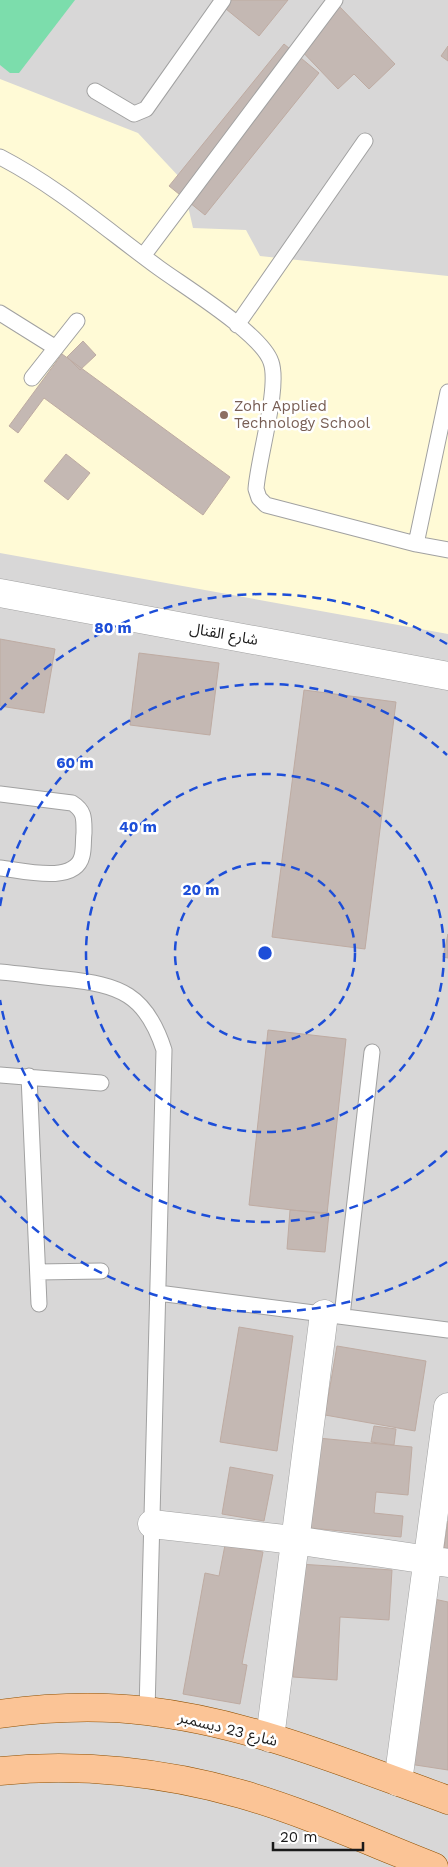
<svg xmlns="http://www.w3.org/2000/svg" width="448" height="1867" font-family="'Work Sans','Noto Sans Arabic',sans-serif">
  <rect width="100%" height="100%" fill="#ece7df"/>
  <path fill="#d8d7d7" d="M 0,0 L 448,0 L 448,1867 L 0,1867 Z"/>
  <path fill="#fffad6" d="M 0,79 L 138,133 L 182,180 L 193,228 L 246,230 L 260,256 L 448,276 L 448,634 L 0,553 Z"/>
  <path fill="#7cddac" d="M 0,0 L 75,0 L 19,73 L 10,73 L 0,65 Z"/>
  <path fill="#c4b8b3" stroke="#beaba2" d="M 215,0 L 288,0 L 259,36 Z
    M 338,5 L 395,64 L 369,89 L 354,74 L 338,89 L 296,45 Z
    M 284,44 L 319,73 L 205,215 L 169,186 Z
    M 448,46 L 448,61 L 441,56 Z
    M 83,341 L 96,355 L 80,370 L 67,357 Z
    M 62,354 L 230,477 L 203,515 L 44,398 L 18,433 L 9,426 Z
    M 66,454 L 90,473 L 68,500 L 44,481 Z
    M 0,639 L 55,649 L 44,713 L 0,706 Z
    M 139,653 L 219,663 L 210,735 L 130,725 Z
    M 304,690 L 396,702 L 365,949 L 272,937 Z
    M 448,934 L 448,958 L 443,957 Z
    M 268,1030 L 346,1039 L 327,1214 L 249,1205 Z
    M 290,1210 L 329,1213 L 325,1252 L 287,1249 Z
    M 239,1327 L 293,1336 L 277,1451 L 220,1442 Z
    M 337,1346 L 426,1361 L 415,1431 L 325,1415 Z
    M 374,1426 L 396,1429 L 394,1445 L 371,1442 Z
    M 318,1438 L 412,1447 L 408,1495 L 376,1492 L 374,1513 L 403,1516 L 401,1537 L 311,1528 Z
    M 230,1467 L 273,1475 L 264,1521 L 222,1514 Z
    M 448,1521 L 448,1548 L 444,1548 Z
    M 225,1545 L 263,1552 L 242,1664 L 247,1665 L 240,1704 L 183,1694 L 205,1573 L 219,1576 Z
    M 299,1564 L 392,1570 L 389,1620 L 340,1617 L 337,1680 L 293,1677 Z
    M 434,1599 L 448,1602 L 448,1770 L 409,1764 Z"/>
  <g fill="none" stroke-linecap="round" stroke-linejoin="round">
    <g stroke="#a1a1a1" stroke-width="17">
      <path id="lane" d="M 95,91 L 134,114 L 146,109 L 223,0
        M 0,157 C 58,187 107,230 159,268 C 185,287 262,334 271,362 C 280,387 258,459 256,489 L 259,498 L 266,505 L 416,544 L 448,550
        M 143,256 L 335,0
        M 0,313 L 56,348
        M 237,325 L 365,141
        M 32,378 L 77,321
        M 416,544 L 448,392
        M 0,794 L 72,803 C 85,811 84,819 84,833 C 83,840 84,849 82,856 C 75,885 21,870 0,868
        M 0,972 C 22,974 43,977 65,979 C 120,985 146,994 164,1050 L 147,1711
        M 0,1075 L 101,1083
        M 29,1076 L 39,1304
        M 38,1272 L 101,1271
        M 158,1293 L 448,1330
        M 342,1316 L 372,1052"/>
    </g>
    <g stroke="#a1a1a1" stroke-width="29">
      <path id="street" d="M 0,593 L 448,676
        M 152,1524 L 294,1540 L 448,1563
        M 270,1738 L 324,1314
        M 398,1782 L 448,1407"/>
    </g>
    <g stroke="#905000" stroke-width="29">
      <path id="primary" d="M 0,1714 C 49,1707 98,1705 147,1711 C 251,1723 350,1765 448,1800
        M 0,1771 C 80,1763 164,1772 241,1794 C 307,1813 370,1842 434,1867"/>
    </g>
    <use href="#lane" stroke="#fff" stroke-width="15"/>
    <use href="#street" stroke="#fff" stroke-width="28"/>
    <use href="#primary" stroke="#fbc496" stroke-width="28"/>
  </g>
  <g fill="none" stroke="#1d4ed8" stroke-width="2.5" stroke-dasharray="9 6">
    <circle cx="265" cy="953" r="90"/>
    <circle cx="265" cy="953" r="179"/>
    <path d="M447 1151A269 269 0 0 1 0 1000M0 906A269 269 0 0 1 447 755"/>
    <path d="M447 1262A359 359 0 0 1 0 1196M0 710A359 359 0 0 1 447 644"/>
  </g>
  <circle fill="#8d6e63" stroke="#fff" stroke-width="2" cx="224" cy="415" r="5"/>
  <g text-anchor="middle" stroke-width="5" stroke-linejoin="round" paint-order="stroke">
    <g font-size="15" fill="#785e54" stroke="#fff" text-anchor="start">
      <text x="234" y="411">Zohr Applied<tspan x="234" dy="17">Technology School</tspan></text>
    </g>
    <g font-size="15" fill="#1a1a1a" stroke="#fff">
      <text transform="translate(224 634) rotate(10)" y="5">شارع القنال</text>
      <text transform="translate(228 1729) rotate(14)" y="5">شارع 23 ديسمبر</text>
    </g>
  </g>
  <circle cx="265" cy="953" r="8" fill="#1d4ed8" stroke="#fff" stroke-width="2.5"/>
  <g font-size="15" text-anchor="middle" font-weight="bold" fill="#1d4ed8" stroke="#fff" stroke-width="5" stroke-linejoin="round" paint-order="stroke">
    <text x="113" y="633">80 m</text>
    <text x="75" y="768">60 m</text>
    <text x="138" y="832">40 m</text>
    <text x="201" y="895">20 m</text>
  </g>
  <path d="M273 1842v8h90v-8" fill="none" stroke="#1a1a1a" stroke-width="2.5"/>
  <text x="280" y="1842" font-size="15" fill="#1a1a1a" stroke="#ffffff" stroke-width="4" paint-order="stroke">20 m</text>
</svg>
